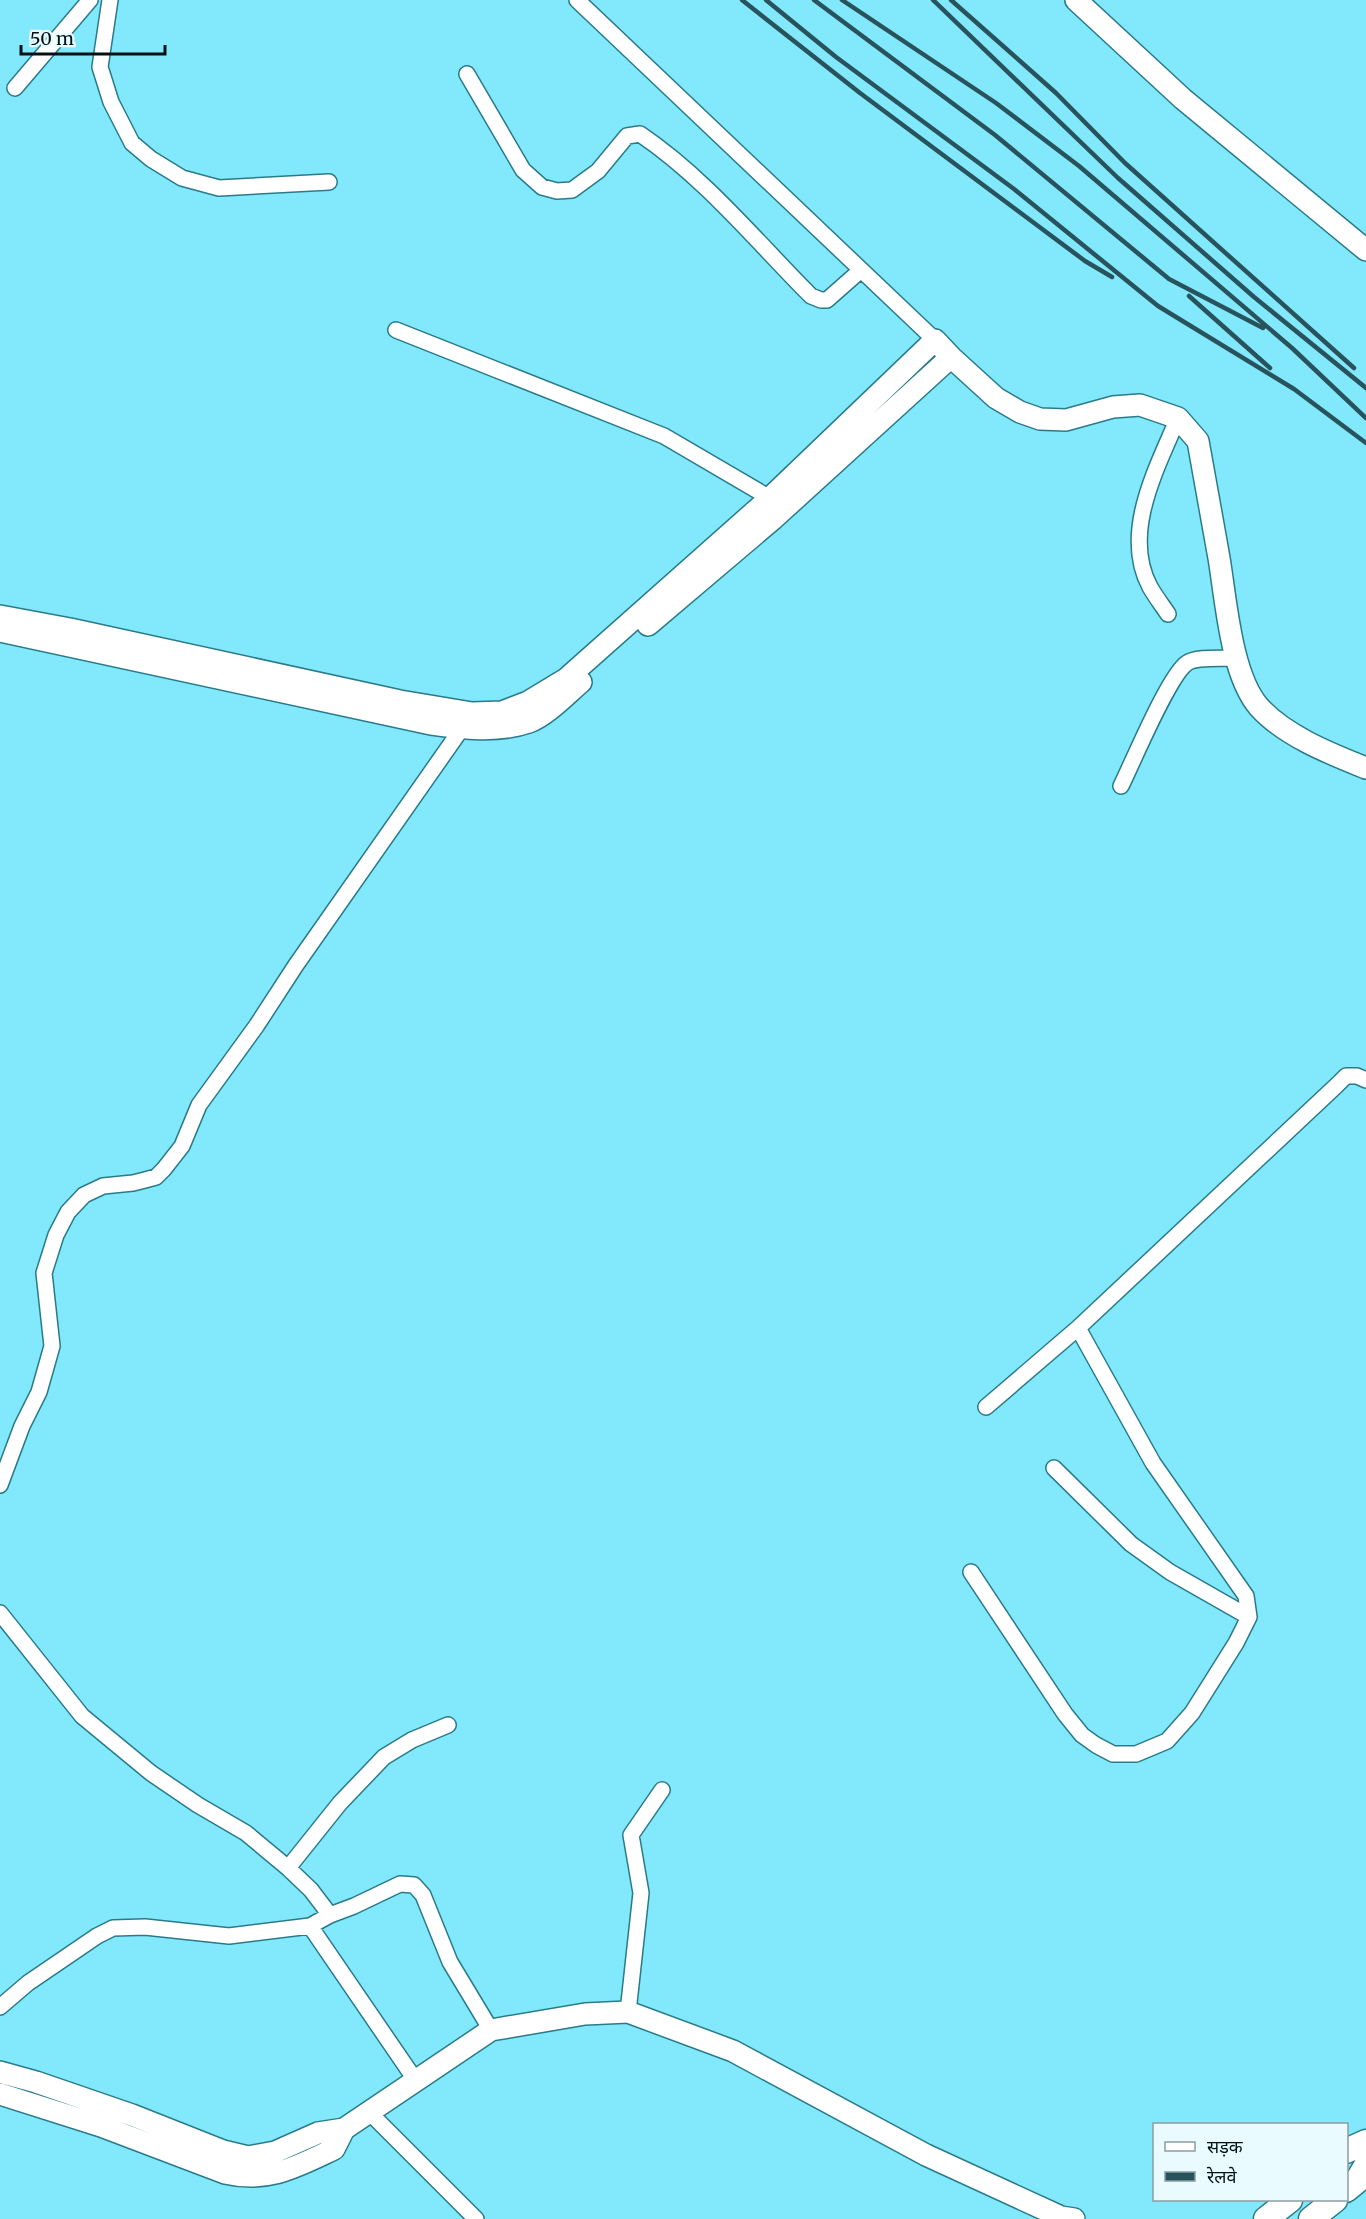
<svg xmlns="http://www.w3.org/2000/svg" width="1366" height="2219" font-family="Merriweather,'Noto Sans Devanagari',serif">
  <rect width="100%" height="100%" fill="#82e8fc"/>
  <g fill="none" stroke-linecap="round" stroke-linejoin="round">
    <g stroke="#2a7b89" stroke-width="18">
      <path id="street" d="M 110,0 L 100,67 L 111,102 L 132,143 L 151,159 L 182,178 L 219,188 L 329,182
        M 577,0 L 935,340
        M 467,74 L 523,170 L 542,187 L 557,191 L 572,190 L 598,171 L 627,136 L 640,134 C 705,178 756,241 811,296 L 821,300 L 827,300 L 861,270
        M 15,88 L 90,0
        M 396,330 L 664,436 L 770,498
        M 1168,614 C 1162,605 1155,596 1150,587 C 1121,533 1157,468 1178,418
        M 1121,786 C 1133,762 1169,675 1187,663 C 1196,656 1225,659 1237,658
        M 986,1407 L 1078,1328 L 1337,1085 L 1346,1076 L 1357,1076 L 1366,1080
        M 1054,1468 L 1131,1544 L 1170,1572 L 1249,1617
        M 0,1485 L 22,1426 L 39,1392 L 52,1346 L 44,1273 L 56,1235 L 68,1212 L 84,1195 L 103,1186 L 133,1183 L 145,1180 L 156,1177 L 164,1169 L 182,1146 L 199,1105 L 257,1025 L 296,965 L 467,721
        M 971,1572 L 1065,1714 L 1082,1735 L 1096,1745 L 1113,1754 L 1136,1754 L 1167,1741 L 1192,1713 L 1236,1643 L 1249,1617 L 1246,1596 L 1153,1463 L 1078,1328
        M 0,1613 L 82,1716 L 151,1773 L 198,1805 L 246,1833 L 288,1868 L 311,1890 L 330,1915 L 354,1906 L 400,1884 L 414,1885 L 423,1895 L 450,1962 L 491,2030
        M 288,1868 L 340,1803 L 384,1757 L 412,1740 L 448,1725
        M 310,1926 L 416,2081
        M 0,2007 L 28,1983 L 97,1936 L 113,1928 L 145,1927 L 229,1936 L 310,1926 L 330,1915
        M 628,2012 L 641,1893 L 631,1835 L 662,1790
        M 369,2112 L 476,2219"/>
    </g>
    <g stroke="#2a7b89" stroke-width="24">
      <path id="secondary" d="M 1076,0 L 1183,99 L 1366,250
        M 0,616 L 70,629 L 400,701 L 472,713 L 502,712 L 528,702 L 566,679 L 770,498 L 935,340 L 951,357 L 996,398 L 1020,412 L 1040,419 L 1066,420 L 1113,407 L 1140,405 L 1178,418 L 1198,441 C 1205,480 1212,519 1219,558 C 1226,600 1231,675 1259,707 C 1285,736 1331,754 1366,768
        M 648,625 L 773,519 L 951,357
        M 0,631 L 431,724 C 464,728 497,733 529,722 C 546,716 567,694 581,682
        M 0,2072 L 36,2082 L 132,2115 L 223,2151 L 248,2157 L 275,2152 L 318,2133 L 344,2129 L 491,2030 L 585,2014 L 628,2012 L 733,2051 L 926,2155 L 1061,2217 L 1074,2219
        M 0,2094 L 101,2126 L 225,2173 C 268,2183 296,2167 334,2149 L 344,2129"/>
    </g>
    <g stroke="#2a7b89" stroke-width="27">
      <path id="primary" d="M 1346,2151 L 1366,2142
        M 1346,2190 L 1357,2181 L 1366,2166
        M 1266,2219 L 1290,2200
        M 1311,2219 L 1335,2200"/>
    </g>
    <use href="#street" stroke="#fff" stroke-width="15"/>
    <use href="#secondary" stroke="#fff" stroke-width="21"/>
    <use href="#primary" stroke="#fff" stroke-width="24"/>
    <path stroke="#28535c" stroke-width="4.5" d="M 742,0 L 860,93 L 1085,261 L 1112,277
      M 766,0 L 836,57 L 1014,189 L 1158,306 L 1294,389 L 1366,443
      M 814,0 L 995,135 L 1169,279 L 1263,328
      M 842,0 L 996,103 L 1079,166 L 1292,348 L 1366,418
      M 933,0 L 1118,178 L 1254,297 L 1366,388
      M 951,0 L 1056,93 L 1125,163 L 1354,368
      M 1189,296 L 1270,368"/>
  </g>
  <rect x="1153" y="2123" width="195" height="78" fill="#e9fbff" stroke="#8c9da1" stroke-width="1.5"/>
  <rect x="1165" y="2142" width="30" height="9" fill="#ffffff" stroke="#8c9da1" stroke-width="1.5"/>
  <text x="1207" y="2153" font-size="18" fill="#001014">सड़क</text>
  <rect x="1165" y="2172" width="30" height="9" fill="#28535c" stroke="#8c9da1" stroke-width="1.5"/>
  <text x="1207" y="2183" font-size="18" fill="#001014">रेलवे</text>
  <path d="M21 45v9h144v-9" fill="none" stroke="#001014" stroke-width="3"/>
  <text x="30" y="45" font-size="18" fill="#001014" stroke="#e9fbff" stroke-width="4.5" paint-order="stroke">50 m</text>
</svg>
